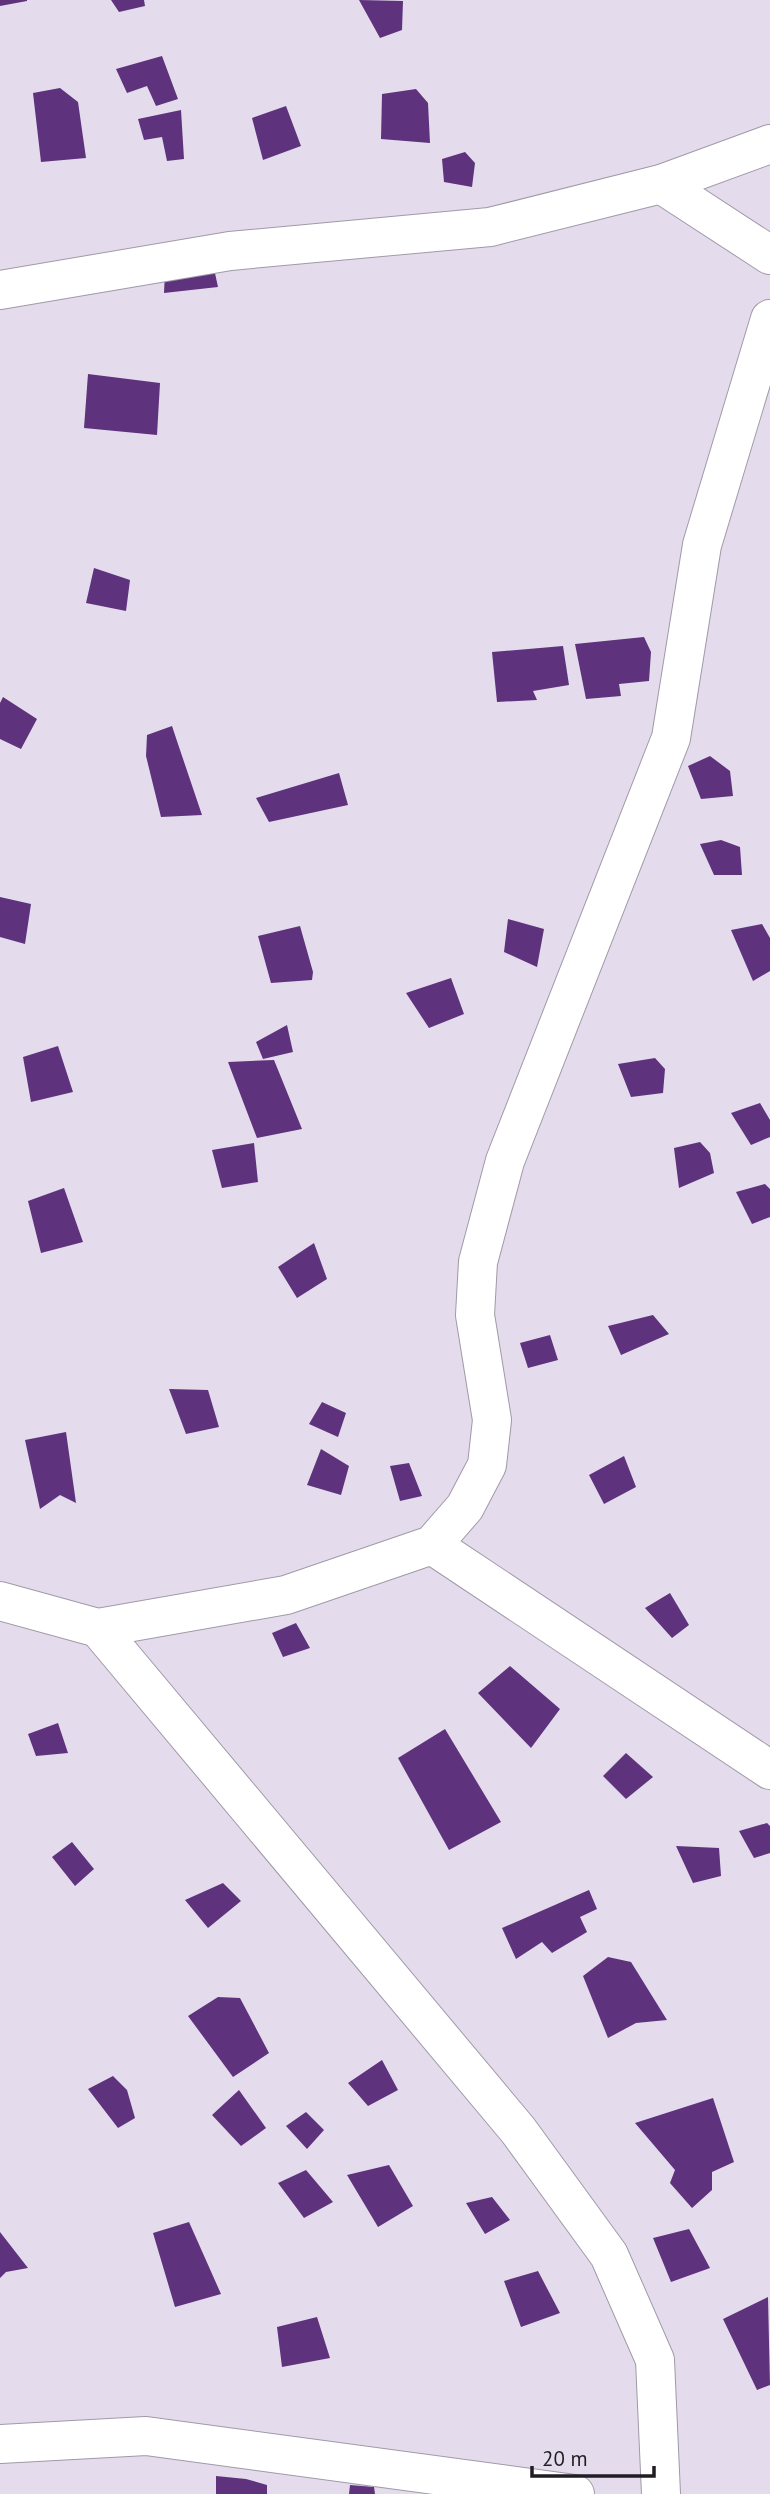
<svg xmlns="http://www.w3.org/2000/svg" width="770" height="2494" font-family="'PT Sans',sans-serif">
  <rect width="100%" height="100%" fill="#e4dcec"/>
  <path fill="#5e327c" d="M 0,0 L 27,0 L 27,1 L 0,6 Z
    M 111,0 L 144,0 L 145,6 L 119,12 Z
    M 359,0 L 403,1 L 402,30 L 380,38 Z
    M 162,56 L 178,99 L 156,106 L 147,86 L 127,93 L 116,69 Z
    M 60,88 L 78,102 L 86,158 L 41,162 L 33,93 Z
    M 416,89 L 428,103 L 430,143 L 381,139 L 382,94 Z
    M 286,106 L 301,146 L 263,160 L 252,118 Z
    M 181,110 L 184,159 L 167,161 L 162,137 L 144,140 L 138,119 Z
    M 465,152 L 475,163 L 472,187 L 444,182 L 442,159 Z
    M 213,264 L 218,287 L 164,293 L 165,272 Z
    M 88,374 L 160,383 L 157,435 L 84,428 Z
    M 94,568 L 130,580 L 126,611 L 86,603 Z
    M 644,637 L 651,652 L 649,681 L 619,684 L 621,696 L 586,699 L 575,644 Z
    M 563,646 L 569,685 L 533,691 L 537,700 L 497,702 L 492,652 Z
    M 3,697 L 37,719 L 21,749 L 0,739 L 0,703 Z
    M 172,726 L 179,747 L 202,815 L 161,817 L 146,756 L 147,735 Z
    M 710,756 L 730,771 L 733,796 L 701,799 L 688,766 Z
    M 339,773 L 348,805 L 269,822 L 256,798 Z
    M 721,840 L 740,847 L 742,875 L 714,875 L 700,844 Z
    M 0,897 L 31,904 L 25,944 L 0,937 Z
    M 508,919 L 544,929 L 537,967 L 504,952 Z
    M 762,924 L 770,938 L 770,971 L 753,981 L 731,930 Z
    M 300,926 L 313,972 L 312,980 L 271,983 L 258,936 Z
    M 451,978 L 464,1014 L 429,1028 L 406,993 Z
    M 287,1025 L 293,1052 L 263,1059 L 256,1042 Z
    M 58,1046 L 73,1092 L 31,1102 L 23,1057 Z
    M 655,1058 L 665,1069 L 663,1093 L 631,1097 L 618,1064 Z
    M 274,1060 L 302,1129 L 257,1138 L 228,1062 Z
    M 760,1103 L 770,1120 L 770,1137 L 751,1145 L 731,1113 Z
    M 700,1142 L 710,1153 L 714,1173 L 679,1188 L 674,1148 Z
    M 254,1143 L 258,1182 L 222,1188 L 212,1150 Z
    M 765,1184 L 770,1189 L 770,1217 L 752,1224 L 736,1192 Z
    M 64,1188 L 83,1242 L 41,1253 L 28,1201 Z
    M 314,1243 L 327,1279 L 297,1298 L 278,1267 Z
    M 653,1315 L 669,1334 L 621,1355 L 608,1326 Z
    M 550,1335 L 558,1360 L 528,1368 L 520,1343 Z
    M 169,1389 L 208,1390 L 219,1427 L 186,1434 Z
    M 322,1402 L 346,1413 L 338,1437 L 309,1424 Z
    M 66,1432 L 76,1503 L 60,1495 L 40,1509 L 25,1440 Z
    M 321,1449 L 349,1466 L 341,1495 L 307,1485 Z
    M 624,1456 L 636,1487 L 604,1504 L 589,1475 Z
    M 409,1463 L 422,1496 L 400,1501 L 390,1466 Z
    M 670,1593 L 689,1625 L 672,1638 L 645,1608 Z
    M 296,1623 L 310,1648 L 283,1657 L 272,1633 Z
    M 510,1666 L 560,1709 L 531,1748 L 478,1693 Z
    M 58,1723 L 68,1753 L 36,1756 L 28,1734 Z
    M 445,1729 L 501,1822 L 449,1850 L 398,1758 Z
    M 626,1753 L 653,1777 L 626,1799 L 603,1776 Z
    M 767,1823 L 770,1826 L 770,1853 L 754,1858 L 739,1831 Z
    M 72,1842 L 94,1869 L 75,1886 L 52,1857 Z
    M 676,1846 L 719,1848 L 721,1876 L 693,1883 Z
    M 223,1883 L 241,1901 L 208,1928 L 185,1900 Z
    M 589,1890 L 597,1909 L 580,1917 L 587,1932 L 552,1953 L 542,1942 L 516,1959 L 502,1928 Z
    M 608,1957 L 631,1962 L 667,2020 L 636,2023 L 608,2038 L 583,1976 Z
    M 218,1997 L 240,1998 L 269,2053 L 233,2077 L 188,2016 Z
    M 382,2060 L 398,2090 L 368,2106 L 348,2083 Z
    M 113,2076 L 127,2090 L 135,2118 L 118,2128 L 88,2089 Z
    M 239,2090 L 266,2128 L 241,2146 L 212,2115 Z
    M 713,2098 L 734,2162 L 712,2172 L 712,2190 L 692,2208 L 670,2183 L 675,2170 L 635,2123 Z
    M 306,2112 L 324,2130 L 307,2149 L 286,2126 Z
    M 389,2165 L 413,2206 L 378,2227 L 347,2175 Z
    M 306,2170 L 333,2202 L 304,2218 L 278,2183 Z
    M 492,2197 L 510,2220 L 485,2234 L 466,2203 Z
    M 189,2222 L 221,2294 L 175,2307 L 153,2233 Z
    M 689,2229 L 710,2268 L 671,2282 L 653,2238 Z
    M 0,2232 L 28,2268 L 6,2272 L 0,2278 Z
    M 538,2271 L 560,2313 L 521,2327 L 504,2281 Z
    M 768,2297 L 770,2385 L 757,2390 L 723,2319 Z
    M 317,2317 L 330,2358 L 282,2367 L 277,2327 Z
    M 216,2476 L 246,2479 L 267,2485 L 267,2494 L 216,2494 Z
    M 350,2485 L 374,2487 L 375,2494 L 349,2494 Z"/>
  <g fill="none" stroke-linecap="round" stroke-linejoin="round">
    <g stroke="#a199a8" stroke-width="40">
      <path id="minor" d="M 661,184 L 770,255
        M 0,290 L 230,251 L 490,227 L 661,184 L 770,144
        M 432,1545 L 770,1770
        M 0,1601 L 98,1628 L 286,1595 L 432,1545 L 465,1507 L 487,1465 L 492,1420 L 475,1315 L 478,1262 L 505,1161 L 671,738 L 702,545 L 770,319
        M 98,1628 L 518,2130 L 609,2255 L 655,2360 L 661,2494
        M 0,2444 L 146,2436 L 575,2494"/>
    </g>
    <use href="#minor" stroke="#fff" stroke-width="38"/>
  </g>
  <path d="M532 2466v10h122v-10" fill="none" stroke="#201d23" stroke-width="3.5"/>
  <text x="542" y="2466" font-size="21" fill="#201d23" stroke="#e4dcec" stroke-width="5" paint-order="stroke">20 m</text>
</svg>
